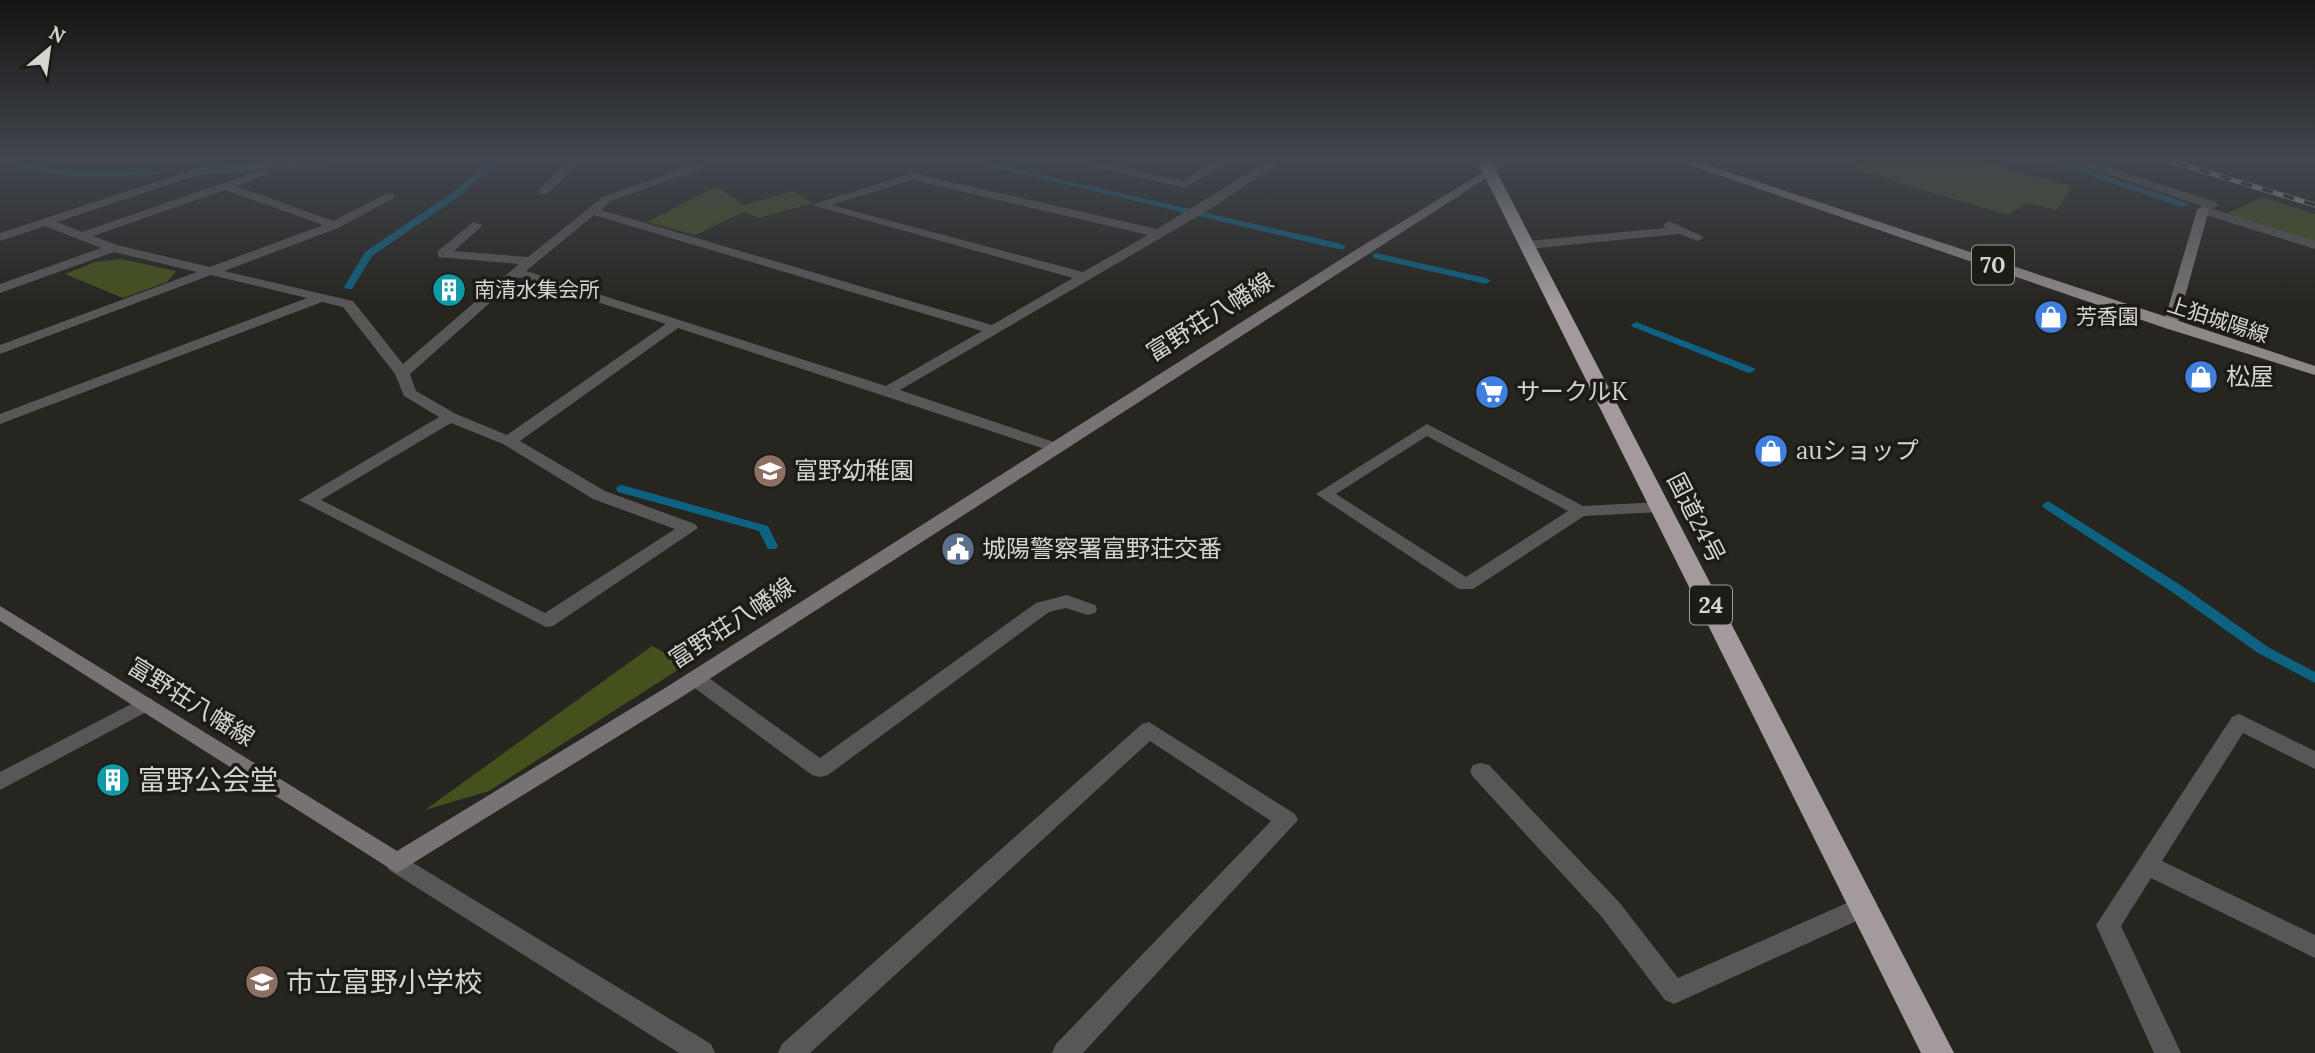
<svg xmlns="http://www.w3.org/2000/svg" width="2315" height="1053" font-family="Lora,'Noto Sans JP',serif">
  <rect width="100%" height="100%" fill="#272520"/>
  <path fill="#45511c" d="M 1869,157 L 1967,157 L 2072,186 L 2057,210 L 2026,203 L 2008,215 L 1853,169 Z
    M 717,186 L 744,205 L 793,191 L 813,203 L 759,218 L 744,212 L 695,235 L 647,222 Z
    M 2262,197 L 2315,214 L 2315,242 L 2226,214 Z
    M 121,259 L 176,271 L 167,282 L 123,298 L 65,274 L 95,262 Z
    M 652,646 L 687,664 L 489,791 L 425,810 Z"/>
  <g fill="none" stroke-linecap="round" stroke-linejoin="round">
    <path fill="#0d6181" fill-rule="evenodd" d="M 1,157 C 20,157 36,168 54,170 C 87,174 121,171 154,171 L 158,173 L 154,175 C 107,176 43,182 1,157 Z
      M 377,157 L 410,157 L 406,159 L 354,163 L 350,161 L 354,159 Z
      M 495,157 L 504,157 L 458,197 L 372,256 L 352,289 L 346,289 L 344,287 L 365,252 L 452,193 Z
      M 950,157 L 964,157 L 1342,244 L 1346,247 L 1342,250 Z
      M 2049,157 L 2187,203 L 2188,205 L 2181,207 L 2047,161 L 2046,159 Z
      M 336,160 L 340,162 L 339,164 L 293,168 L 289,166 L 293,164 Z
      M 264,166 L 267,166 L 267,170 L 201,175 L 197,173 L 201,171 Z
      M 1376,253 L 1486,278 L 1491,281 L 1486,284 L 1373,258 L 1373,254 Z
      M 1636,322 L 1754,368 L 1755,370 L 1750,373 L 1746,372 L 1633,327 L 1631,325 Z
      M 622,485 L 768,526 L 778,546 L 776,549 L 768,549 L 759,531 L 618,492 L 616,489 L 618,486 Z
      M 2048,501 L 2182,586 L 2268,647 L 2315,672 L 2315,683 L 2258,653 L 2172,592 L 2044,508 L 2042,505 Z"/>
    <path fill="#595657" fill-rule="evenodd" d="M 1052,157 L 1073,157 L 1183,181 L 1208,166 L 1175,157 L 1195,157 L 1216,161 L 1223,157 L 1237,157 L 1185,188 Z"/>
    <path fill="#595657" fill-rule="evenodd" d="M 324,157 L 374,157 L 368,160 L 206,172 L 57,222 L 82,232 L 264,169 L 268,170 L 268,174 L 236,186 L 333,221 L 386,194 L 394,194 L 394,198 L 338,228 L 224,271 L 353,301 L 403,364 L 519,264 L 438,257 L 438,251 L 473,222 L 483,225 L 454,251 L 528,257 L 603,197 L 699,163 L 703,164 L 703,168 L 611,201 L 601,210 L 992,325 L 1073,278 L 812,205 L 912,173 L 1157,229 L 1275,157 L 1288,157 L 1207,211 L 900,390 L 1060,444 L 1062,447 L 1060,450 L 1048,450 L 678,328 L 520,441 L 605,491 L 695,524 L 698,528 L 553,626 L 546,627 L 299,500 L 439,417 L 404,396 L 395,374 L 343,307 L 322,302 L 0,424 L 0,414 L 307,298 L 211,275 L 0,354 L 0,345 L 197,272 L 114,252 L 0,293 L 0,284 L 101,248 L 45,226 L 0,241 L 0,233 L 205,166 ZM 912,180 L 1148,235 L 1083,272 L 831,205 ZM 225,190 L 323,225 L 210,267 L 117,245 L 93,236 ZM 594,215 L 982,331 L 886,386 L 526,271 ZM 519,277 L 666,324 L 507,435 L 456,414 L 416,391 L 410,374 ZM 451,423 L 503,444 L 593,499 L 675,529 L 545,613 L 321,500 Z
      M 572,157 L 584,157 L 547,194 L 539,194 L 539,190 Z
      M 1505,157 L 1519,157 L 1494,173 L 1486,173 L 1486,169 Z
      M 2058,157 L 2075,157 L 2216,202 L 2218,205 L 2213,209 L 2315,241 L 2315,249 L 2199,213 L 2197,210 L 2202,206 Z
      M 1669,221 L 1704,237 L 1698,241 L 1679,234 L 1528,249 L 1522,245 L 1528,241 L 1665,228 L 1663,225 Z
      M 1427,424 L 1583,506 L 1661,502 L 1670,507 L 1661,512 L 1584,516 L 1473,589 L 1459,589 L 1316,494 ZM 1427,436 L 1568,511 L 1466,577 L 1336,494 Z
      M 1067,595 L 1095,605 L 1097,609 L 1095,613 L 1088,615 L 1066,608 L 1049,612 L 828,775 L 820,777 L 812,775 L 688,683 L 685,678 L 688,673 L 702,673 L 820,758 L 1036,603 Z
      M 145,697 L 152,699 L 155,704 L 152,709 L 0,790 L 0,772 Z
      M 2239,714 L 2315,751 L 2315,769 L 2243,733 L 2162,861 L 2315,935 L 2315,958 L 2151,878 L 2121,926 L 2181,1053 L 2154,1053 L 2096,925 L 2232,717 Z
      M 1149,722 L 1295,814 L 1298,820 L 1083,1053 L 1052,1053 L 1056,1044 L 1271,821 L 1150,741 L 810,1053 L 778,1053 L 782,1044 L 1142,724 Z
      M 1481,763 L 1489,765 L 1619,902 L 1678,978 L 1856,899 L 1865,896 L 1874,899 L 1877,906 L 1874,913 L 1674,1004 L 1665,1000 L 1601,916 L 1473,777 L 1470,771 L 1473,765 Z
      M 397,853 L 711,1044 L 715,1053 L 679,1053 L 389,870 L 385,863 L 389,856 Z"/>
    <path fill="#777273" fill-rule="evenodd" d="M 1490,168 L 1496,171 L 1494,173 L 680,698 L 397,873 L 0,621 L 0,606 L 397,851 L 665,688 L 1349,254 Z
      M 2203,206 L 2209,210 L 2177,325 L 2170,329 L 2165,328 L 2163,325 L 2197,210 Z"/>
    <path fill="#8e8788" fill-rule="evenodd" d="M 1666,157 L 1683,157 L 2315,366 L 2315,375 L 2165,328 Z"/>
    <path fill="#a29a9c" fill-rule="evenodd" d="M 1475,157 L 1489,157 L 1954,1053 L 1921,1053 Z"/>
    <g stroke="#b4b3b0" stroke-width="5">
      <path id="rail" d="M 2157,157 L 2315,205"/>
    </g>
    <use href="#rail" stroke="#1d1b16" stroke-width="3.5" stroke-dasharray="11" stroke-linecap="butt"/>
  </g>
  <linearGradient id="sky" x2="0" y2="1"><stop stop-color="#151412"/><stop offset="0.52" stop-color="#41464e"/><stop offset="1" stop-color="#41464e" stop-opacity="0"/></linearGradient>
  <rect width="2315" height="304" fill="url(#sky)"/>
  <defs>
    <g id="building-disc" transform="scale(1.75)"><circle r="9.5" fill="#0f9aa8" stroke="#1d1b16"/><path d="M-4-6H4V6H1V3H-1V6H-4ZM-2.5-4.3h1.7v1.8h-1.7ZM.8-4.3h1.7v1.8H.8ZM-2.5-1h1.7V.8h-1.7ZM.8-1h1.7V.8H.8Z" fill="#fff"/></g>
    <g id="shop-disc" transform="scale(1.75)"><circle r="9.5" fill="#3f7fe0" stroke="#1d1b16"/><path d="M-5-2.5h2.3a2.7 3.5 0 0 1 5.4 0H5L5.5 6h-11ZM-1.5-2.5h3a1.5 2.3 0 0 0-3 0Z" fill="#fff"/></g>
    <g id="supermarket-disc" transform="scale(1.75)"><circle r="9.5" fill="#3f7fe0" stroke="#1d1b16"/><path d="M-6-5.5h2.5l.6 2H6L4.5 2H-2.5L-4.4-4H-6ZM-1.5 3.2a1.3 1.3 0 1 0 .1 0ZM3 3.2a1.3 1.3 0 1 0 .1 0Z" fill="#fff"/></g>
    <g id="school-disc" transform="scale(1.75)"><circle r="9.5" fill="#8d6e63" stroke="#1d1b16"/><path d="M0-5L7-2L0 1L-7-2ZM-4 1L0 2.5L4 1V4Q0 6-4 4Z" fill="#fff"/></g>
    <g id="civic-disc" transform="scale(1.75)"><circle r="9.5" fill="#5c6f8a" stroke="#1d1b16"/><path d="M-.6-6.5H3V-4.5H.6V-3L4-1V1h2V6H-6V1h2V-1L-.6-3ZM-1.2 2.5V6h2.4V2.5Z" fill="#fff"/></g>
  </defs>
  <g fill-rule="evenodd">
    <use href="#building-disc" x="449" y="290"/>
    <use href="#shop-disc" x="2051" y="317"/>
    <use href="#shop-disc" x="2201" y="377"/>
    <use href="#supermarket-disc" x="1492" y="392"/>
    <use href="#shop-disc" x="1771" y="451"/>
    <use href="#school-disc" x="770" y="471"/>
    <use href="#civic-disc" x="958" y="549"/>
    <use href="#building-disc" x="113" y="780"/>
    <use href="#school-disc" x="262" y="982"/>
  </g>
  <g text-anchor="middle" stroke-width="7" stroke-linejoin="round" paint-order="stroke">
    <g font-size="21" fill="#d5d4d1" stroke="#1d1b16" text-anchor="start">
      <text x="474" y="297">南清水集会所</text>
      <text x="2076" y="324">芳香園</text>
    </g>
    <g font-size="21" fill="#d5d4d1" stroke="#1d1b16">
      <text transform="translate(2218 320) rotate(18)" y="7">上狛城陽線</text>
    </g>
    <g fill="#1d1b16" stroke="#9e9c99" stroke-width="2">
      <rect x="1972" y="245.5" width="42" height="39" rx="5"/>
      <rect x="1690" y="585.5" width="42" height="39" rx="5"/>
    </g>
    <g font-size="23" font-weight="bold" fill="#d5d4d1">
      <text x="1993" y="273">70</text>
      <text x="1711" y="613">24</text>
    </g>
    <g font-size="24" fill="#d5d4d1" stroke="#1d1b16">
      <text transform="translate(1210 317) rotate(-32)" y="8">富野荘八幡線</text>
      <text transform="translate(1696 518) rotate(63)" y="8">国道24号</text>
      <text transform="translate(732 623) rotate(-33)" y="8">富野荘八幡線</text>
      <text transform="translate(191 702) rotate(32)" y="8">富野荘八幡線</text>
    </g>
    <g font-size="24" fill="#d5d4d1" stroke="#1d1b16" text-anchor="start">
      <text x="2226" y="385">松屋</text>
      <text x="1516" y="400">サークルK</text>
      <text x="1796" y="459">auショップ</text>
      <text x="794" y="479">富野幼稚園</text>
      <text x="982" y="557">城陽警察署富野荘交番</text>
    </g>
    <g font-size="28" fill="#d5d4d1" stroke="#1d1b16" text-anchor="start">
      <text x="138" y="790">富野公会堂</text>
      <text x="286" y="992">市立富野小学校</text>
    </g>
  </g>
  <g transform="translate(49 49) rotate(29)" stroke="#1d1b16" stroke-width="5" paint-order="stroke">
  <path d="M0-5L12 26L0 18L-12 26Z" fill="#d5d4d1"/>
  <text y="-10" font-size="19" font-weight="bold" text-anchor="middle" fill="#d5d4d1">N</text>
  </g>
</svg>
